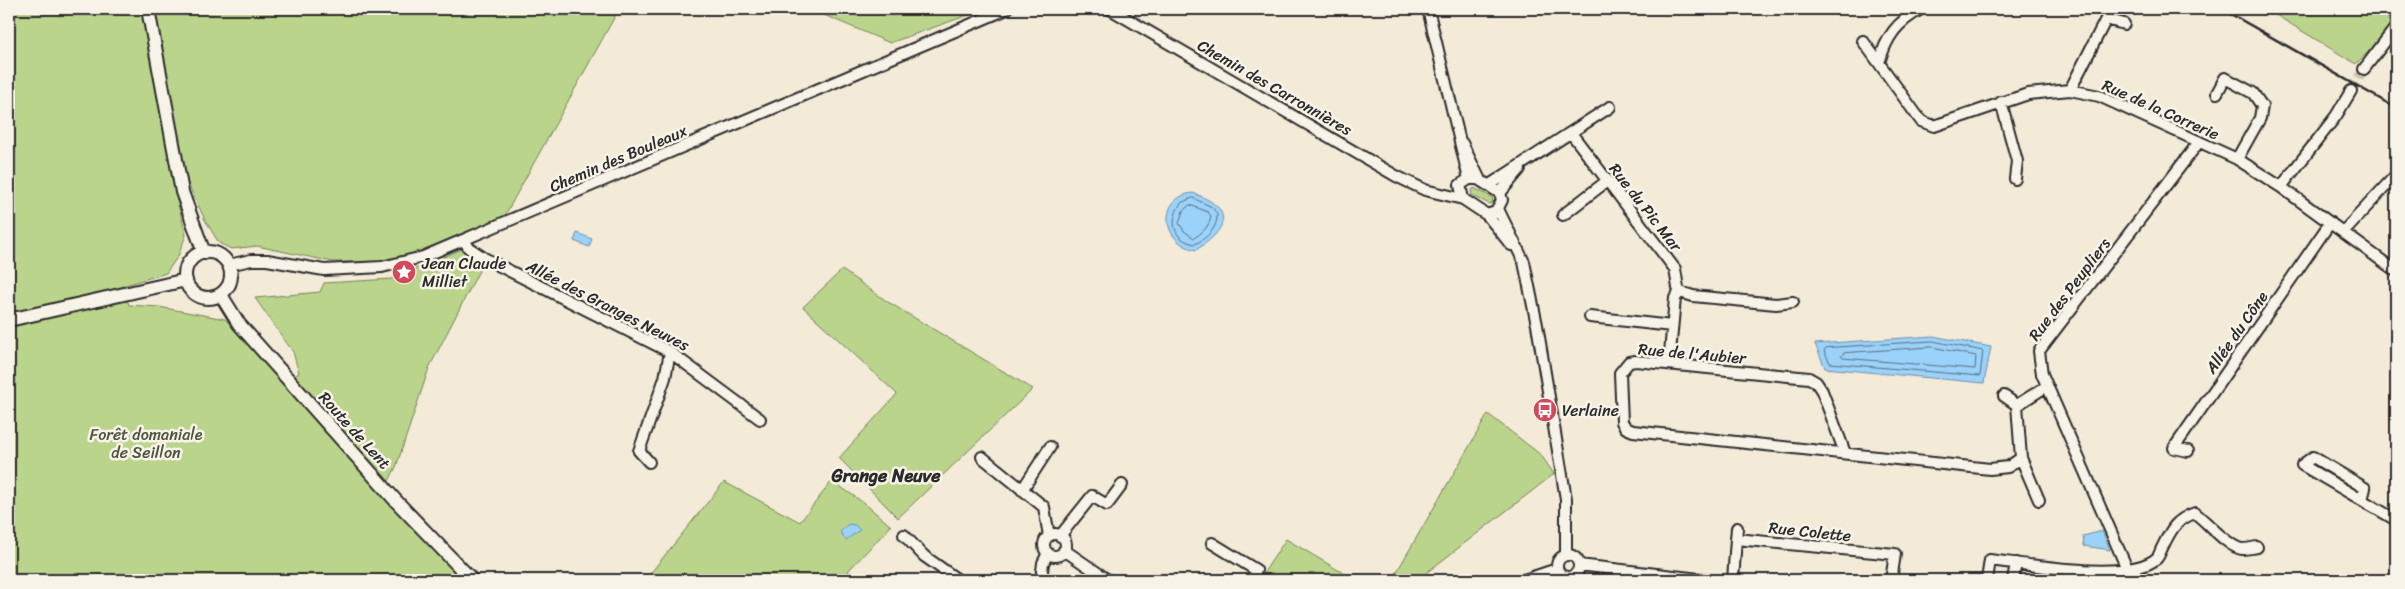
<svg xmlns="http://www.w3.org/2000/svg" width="2405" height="589" font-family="Sriracha,sans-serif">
  <rect width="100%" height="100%" fill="#f4ead8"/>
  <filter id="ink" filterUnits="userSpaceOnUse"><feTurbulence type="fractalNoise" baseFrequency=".02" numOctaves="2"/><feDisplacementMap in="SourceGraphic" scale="10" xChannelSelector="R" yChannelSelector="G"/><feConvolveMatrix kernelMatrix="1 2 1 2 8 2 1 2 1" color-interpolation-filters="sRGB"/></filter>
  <g filter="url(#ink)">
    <path fill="#bbd48b" stroke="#73805b" d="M 9,9 L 619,9 L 504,217 L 394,262 L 333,262 L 257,246 L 231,249 L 219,243 L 205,220 L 186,179 L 173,184 L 186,235 L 178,256 L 166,273 L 122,286 L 129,305 L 159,307 L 225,319 L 284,382 L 299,373 L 293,352 L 255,298 L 320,292 L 324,283 L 392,279 L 462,249 L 481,267 L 429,368 L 396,467 L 382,495 L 465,580 L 9,580 Z
      M 820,9 L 985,9 L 890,43 L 817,12 Z
      M 2266,9 L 2396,9 L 2396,24 L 2356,64 Z
      M 1474,188 L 1493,198 L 1492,203 L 1489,204 L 1472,195 L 1471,191 Z
      M 842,270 L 888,302 L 1033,389 L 898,518 L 839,458 L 897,394 L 803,307 Z
      M 1488,414 L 1541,455 L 1554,474 L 1417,580 L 1392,580 Z
      M 832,481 L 864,503 L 891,526 L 848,571 L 859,580 L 645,580 L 724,482 L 800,522 Z
      M 1286,539 L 1355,580 L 1259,580 Z"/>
    <path fill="#9bd2fa" stroke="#6e8fa7" d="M 1193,193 C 1234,208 1230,228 1196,250 C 1159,242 1159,196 1193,193 Z
      M 577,233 L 592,239 L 589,247 L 574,241 Z
      M 1933,336 L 1991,347 L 1984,383 L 1825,368 L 1815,344 Z
      M 848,524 L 855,525 L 860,530 L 846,540 L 840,532 Z
      M 2102,531 L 2110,550 L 2084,546 L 2083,536 Z"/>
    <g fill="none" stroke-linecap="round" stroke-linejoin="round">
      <path stroke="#586e7e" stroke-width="1" d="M 1193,198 L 1212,207 L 1217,214 C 1218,228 1207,238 1195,244 C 1172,240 1169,220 1181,203 Z
        M 1190,205 L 1208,212 L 1211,216 C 1210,226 1202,233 1194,238 L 1184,231 L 1179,223 L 1183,211 Z
        M 1933,341 L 1983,351 L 1980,376 L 1830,363 L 1824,351 L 1826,348 Z
        M 1932,347 L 1976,356 L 1975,369 L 1843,358 L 1841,356 L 1844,353 Z"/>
      <path stroke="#ccc4b5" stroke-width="10" stroke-dasharray="10 5" stroke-linecap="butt" d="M 2351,91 L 2364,69"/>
      <g stroke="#2b2b2b" stroke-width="14">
        <path id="minor" d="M 1110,9 L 1396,176 L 1425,190 L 1463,199
          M 1428,9 L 1469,179
          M 1863,41 L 1921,121 L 1934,126 L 2028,94 L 2070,90 L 2099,96 L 2237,159 L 2281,187 L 2396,271
          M 1879,63 C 1886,37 1897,22 1921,9
          M 2364,69 L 2396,27
          M 2070,90 L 2106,19 L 2124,24
          M 2217,93 L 2225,78 L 2253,93 L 2262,106 L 2260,118 L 2237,159
          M 2001,102 L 2017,161 L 2015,179
          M 1571,133 L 1675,269 L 1678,288 L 1680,292 L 1675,298 L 1669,364
          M 1462,143 L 1480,180
          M 1469,179 L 1478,179 L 1500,193 L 1502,200 L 1496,212 L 1487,215 L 1463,199 L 1460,185 Z
          M 1488,186 L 1610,107
          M 2281,187 L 2336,116 L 2351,91
          M 1500,193 L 1520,169
          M 1498,209 L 1524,262 L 1537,325 L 1566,499 L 1566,555
          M 1487,215 L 1511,245
          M 1563,215 L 1607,181
          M 2343,232 L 2396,175
          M 464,240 L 469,248 L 484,258 L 670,352 L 760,419
          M 229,265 L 251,260 L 267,260 L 324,270 L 382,267 L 423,257 L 1007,9
          M 1680,292 L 1693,296 L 1776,304 L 1793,302
          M 1590,317 L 1672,326
          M 2004,396 L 2017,405
          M 2188,451 L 2174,448 L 2330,223
          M 1845,453 L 1822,391 L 1816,382 L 1809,378 L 1636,361 L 1629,362 L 1620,373 L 1622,422 L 1626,428 L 1633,431 L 1990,469 L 2008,467 L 2021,458 L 2017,405 L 2047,386
          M 982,457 L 1044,507 L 1049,536
          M 2021,458 L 2039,500
          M 649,462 L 639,451 L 665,378 L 670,352
          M 1022,490 L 1050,447
          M 2362,500 L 2365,488 L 2313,457 L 2302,465 L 2396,520
          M1044 545a11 11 0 1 1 22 0a11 11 0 1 1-22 0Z
          M 904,535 L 924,556 L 958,580
          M 1060,536 L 1092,496 L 1107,505 L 1122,485
          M 1736,539 L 1737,528
          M 1212,543 L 1256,570 L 1252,580
          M 1064,550 L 1108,580
          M1557 566a11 11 0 1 1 22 0a11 11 0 1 1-22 0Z
          M 1579,565 L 1708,580
          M 1041,580 L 1043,563 L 1048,553
          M 1524,580 L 1557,569
          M 1733,580 L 1736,539 L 1895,554 L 1891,580
          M 1987,580 L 1990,560 C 2026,564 2130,583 2157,558 C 2159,556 2161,550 2162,548 C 2171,530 2175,520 2195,513 C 2207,522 2229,548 2242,549 C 2247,549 2252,548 2257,547
          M 2013,580 L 2016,563
          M 2132,580 L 2042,374 L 2039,351 L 2199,142"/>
      </g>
      <g stroke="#2b2b2b" stroke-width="16">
        <path id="tertiary" d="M 148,9 L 182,192 L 204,253
          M185 275a23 23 0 1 1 46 0a23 23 0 1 1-46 0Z
          M 221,295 L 239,324 L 397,502 L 472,580
          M 9,320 L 186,280"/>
      </g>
      <use href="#minor" stroke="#f7f3e8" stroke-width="10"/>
      <use href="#tertiary" stroke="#f7f3e8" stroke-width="12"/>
      <path stroke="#2b2b2b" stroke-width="2.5" d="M 2222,9 L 2396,108"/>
    </g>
  </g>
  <defs>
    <g id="sight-disc" transform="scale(1.25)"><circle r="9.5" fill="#d1495b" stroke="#f7f3e8"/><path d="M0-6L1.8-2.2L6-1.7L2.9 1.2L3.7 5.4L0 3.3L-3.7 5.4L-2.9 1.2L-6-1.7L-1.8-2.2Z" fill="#fff"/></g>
    <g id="bus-disc" transform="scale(1.25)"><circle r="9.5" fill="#d1495b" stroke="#f7f3e8"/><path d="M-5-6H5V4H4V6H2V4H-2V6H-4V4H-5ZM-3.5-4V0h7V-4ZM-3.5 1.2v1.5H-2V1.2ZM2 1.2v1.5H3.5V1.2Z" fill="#fff"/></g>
  </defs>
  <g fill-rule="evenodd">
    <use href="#sight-disc" x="404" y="272"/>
    <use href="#bus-disc" x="1545" y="410"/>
  </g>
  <g text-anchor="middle" stroke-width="5" stroke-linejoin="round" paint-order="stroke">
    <g font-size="16" fill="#2b2b2b" stroke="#f7f3e8">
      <text transform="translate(1275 87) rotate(30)" y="6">Chemin des Carronnières</text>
      <text transform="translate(2161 109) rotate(24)" y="6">Rue de la Correrie</text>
      <text transform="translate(618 158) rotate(-23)" y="6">Chemin des Bouleaux</text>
      <text transform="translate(1646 207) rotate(52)" y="6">Rue du Pic Mar</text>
      <text transform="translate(2069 289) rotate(-53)" y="6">Rue des Peupliers</text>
      <text transform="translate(608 305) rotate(27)" y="6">Allée des Granges Neuves</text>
      <text transform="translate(2236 332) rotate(-55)" y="6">Allée du Cône</text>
      <text transform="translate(1692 353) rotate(5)" y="6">Rue de l'Aubier</text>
      <text transform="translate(355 430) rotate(48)" y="6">Route de Lent</text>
      <text transform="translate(1810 531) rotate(6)" y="6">Rue Colette</text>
    </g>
    <g font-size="16" fill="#2b2b2b" stroke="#f7f3e8" text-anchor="start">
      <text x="422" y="269">Jean Claude<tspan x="422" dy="18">Milliet</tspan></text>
      <text x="1562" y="416">Verlaine</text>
    </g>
    <g font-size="16" fill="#4f5543" stroke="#f7f3e8">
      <text x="146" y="440">Forêt domaniale<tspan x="146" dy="18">de Seillon</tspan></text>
    </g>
    <g font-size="18" font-weight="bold" fill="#2b2b2b" stroke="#f7f3e8">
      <text x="886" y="482">Grange Neuve</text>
    </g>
  </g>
  <rect width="2405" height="589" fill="none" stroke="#f7f3e8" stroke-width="30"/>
  <rect x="15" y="15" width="2375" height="559" fill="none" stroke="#2b2b2b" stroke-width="2" filter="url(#ink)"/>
</svg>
